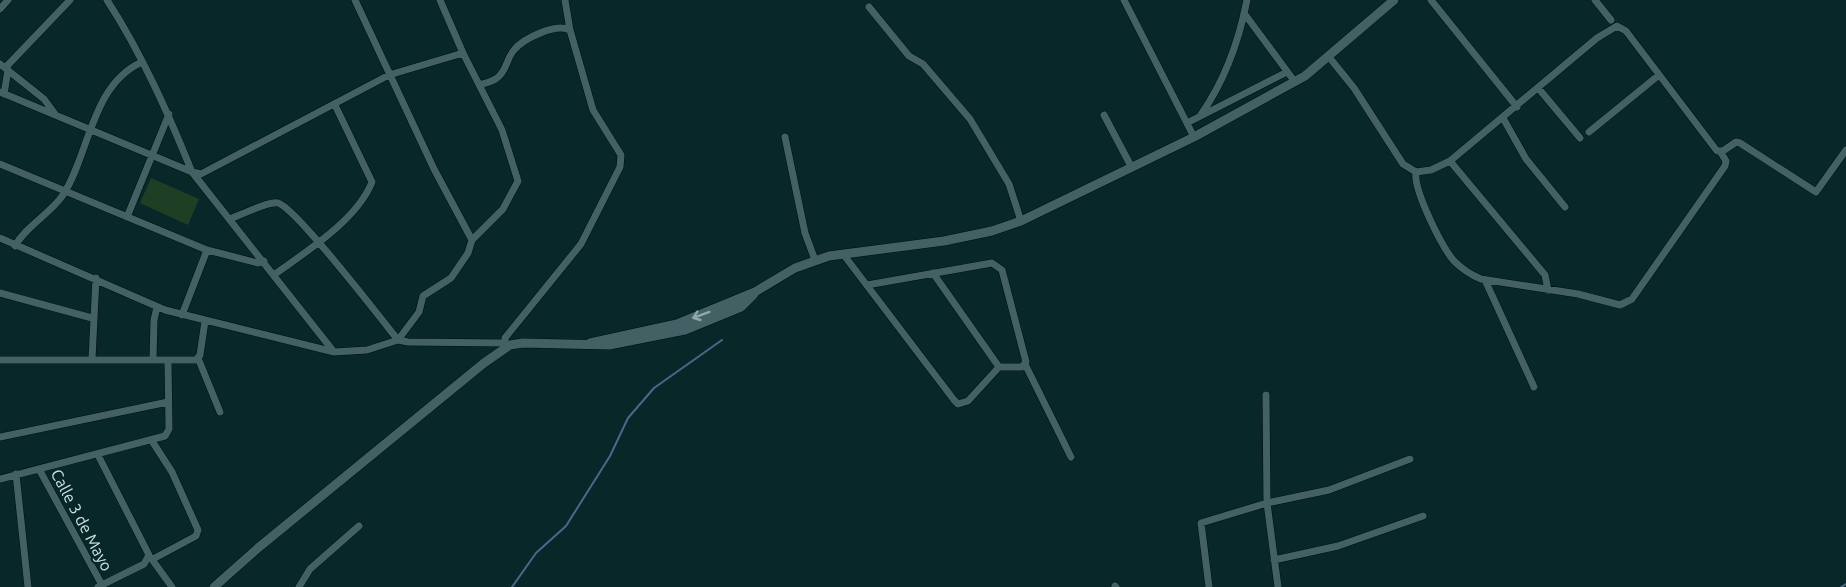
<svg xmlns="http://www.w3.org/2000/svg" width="1846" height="587" font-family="Ubuntu,sans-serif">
  <rect width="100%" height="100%" fill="#082729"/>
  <path fill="#1e3f24" d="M 151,178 L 199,199 L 188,225 L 140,203 Z"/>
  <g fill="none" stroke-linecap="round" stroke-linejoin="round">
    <path stroke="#4a688c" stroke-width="2" d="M 512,587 L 536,553 L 566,526 L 610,456 L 628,418 L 654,388 L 722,340
      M 1841,587 L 1846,584"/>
    <g stroke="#000f11" stroke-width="8">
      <path id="street" d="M 107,0 C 142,54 168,113 192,172 L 201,174 L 389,75 L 463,53
        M 355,0 L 434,169 L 472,240
        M 1124,0 L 1194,137
        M 1431,0 L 1517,107
        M 1595,0 L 1611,20
        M 869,7 L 909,56 L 923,64 L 970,119 L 1009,184 L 1021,221
        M 0,9 L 8,0
        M 1244,13 L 1295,82
        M 1329,57 L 1354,88 L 1403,164 L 1416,172 L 1431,170 L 1450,161 L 1597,38 L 1617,26 L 1626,31 L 1717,151 L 1723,151 L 1736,142 L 1740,143 L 1816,192 L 1846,150
        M 0,64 L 44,99 L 55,114
        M 5,68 L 70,0
        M 479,85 C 485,83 492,82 497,78 C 507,71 506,59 514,50 C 524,38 556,23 570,30
        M 1539,89 L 1580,138
        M 0,92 L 192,172 L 334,352 L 367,350 L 398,340 L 408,342 L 504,343
        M 4,94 L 8,70
        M 1104,115 L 1132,168
        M 1200,116 C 1224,82 1239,41 1247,0
        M 1503,118 L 1526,159 L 1565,207
        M 1187,123 L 1287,72
        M 1589,132 L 1659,75
        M 785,137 L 805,233 L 815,260
        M 1450,161 L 1545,275 L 1548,290
        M 0,164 L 207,250 L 258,263 L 264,261
        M 1416,172 C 1413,190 1442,247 1454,261 C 1462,269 1471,275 1481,279 L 1578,294 L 1620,305 L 1632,299 L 1725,166 L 1726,161 L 1720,151
        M 127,217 L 169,114
        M 230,219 C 240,215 269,201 278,203 C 295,207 382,320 398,340 L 419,312 L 423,296 L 451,278 L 468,253 L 472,240 L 503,209 L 518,181 L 502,130 L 463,53 L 440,0
        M 0,238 L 165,310 L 334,352
        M 15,246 C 26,226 50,214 63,195 C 90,153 91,85 142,62
        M 843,254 L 954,400 L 958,404 L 968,401 L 999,367 L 1022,367 L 1026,362 L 1002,270 L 992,263 L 867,285
        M 933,273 L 999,367
        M 275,274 C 307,251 357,220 372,182 L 335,105
        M 1485,280 L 1534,387
        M 0,293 L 92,318
        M 182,315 L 207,250
        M 505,344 L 505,338 L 581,244 L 620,167 L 621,155 L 593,110 L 570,30 L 565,0
        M 198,358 L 220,412
        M 92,359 L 96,278
        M 153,359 L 154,320 L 157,307
        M 0,360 L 196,360 L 200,355 L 205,321
        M 1025,364 L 1071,457
        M 1266,395 L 1267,503 L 1278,587
        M 0,437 L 168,402
        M 152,441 L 172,472 L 198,530 L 196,536 L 153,559
        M 98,455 L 149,555 L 144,564 L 98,587
        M 39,469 L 102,585
        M 16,474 L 28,587
        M 0,479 L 165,436 L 169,429 L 168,361
        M 151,558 L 172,587
        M 1274,560 L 1338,546 L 1423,516
        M 1115,586 L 1116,587
        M 299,587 L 310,569 L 359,526
        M 1209,587 L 1201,523 L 1267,503 L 1329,490 L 1410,459"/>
    </g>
    <g stroke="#000f11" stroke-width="10">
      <path id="secondary" d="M 590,343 L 677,324 L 755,292 L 795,268 L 829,256 L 944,241 L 992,231 L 1021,221 L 1194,137 L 1305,76 L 1394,0
        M 214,587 L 258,548 L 484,363 L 510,345 L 523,343 L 609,345 L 685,330 L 741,307 L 754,294"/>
    </g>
    <use href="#street" stroke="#436164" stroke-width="7"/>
    <use href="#secondary" stroke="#436164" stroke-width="9"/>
  </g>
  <defs><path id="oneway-shaft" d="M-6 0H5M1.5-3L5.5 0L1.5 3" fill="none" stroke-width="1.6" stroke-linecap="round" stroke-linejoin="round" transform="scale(1.5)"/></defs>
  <use stroke="#91a8aa" href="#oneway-shaft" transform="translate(701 315) rotate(160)"/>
  <g text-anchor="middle" stroke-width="4.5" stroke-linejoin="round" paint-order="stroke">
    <g font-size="16" fill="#d1e2e3" stroke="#082729">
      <text transform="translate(82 520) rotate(62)" y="6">Calle 3 de Mayo</text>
    </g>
  </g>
</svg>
